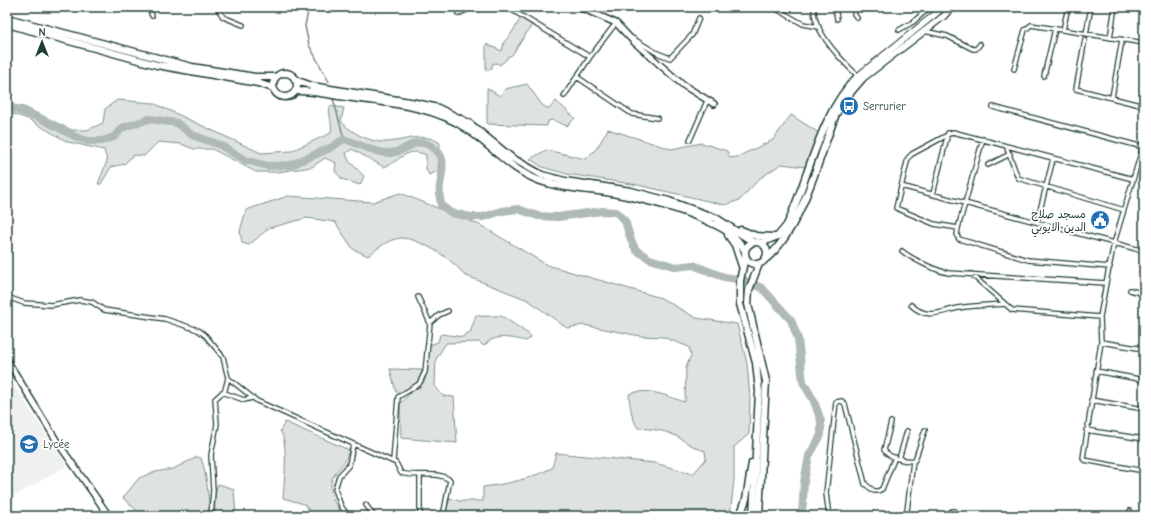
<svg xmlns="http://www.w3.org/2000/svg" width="1151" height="523" font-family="'Comic Neue','Playpen Sans Arabic',sans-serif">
  <rect width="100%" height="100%" fill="#fff"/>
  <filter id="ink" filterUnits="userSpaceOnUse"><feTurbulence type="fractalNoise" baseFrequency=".025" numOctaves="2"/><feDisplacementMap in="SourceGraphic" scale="8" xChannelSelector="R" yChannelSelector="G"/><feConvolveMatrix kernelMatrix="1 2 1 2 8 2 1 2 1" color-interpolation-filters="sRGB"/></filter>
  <g filter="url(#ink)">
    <path fill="#eef1f0" d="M 7,375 L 67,466 L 7,500 Z"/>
    <path fill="#dee3e2" stroke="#7e908b" d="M 521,18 L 532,25 L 512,55 L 507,57 L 507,59 L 500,65 L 497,63 L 492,64 L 492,68 L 486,71 L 486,44 L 502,51 L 504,42 L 511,34 Z
      M 527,84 L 542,105 L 549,109 L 556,101 L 575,118 L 567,126 L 553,120 L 548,121 L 547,126 L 487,124 L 487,88 L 500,96 L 505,89 Z
      M 117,100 L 153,103 L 261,153 L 291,151 L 331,133 C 333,123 328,116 330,106 L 344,108 L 341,121 C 351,133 371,143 387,142 C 406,141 423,131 440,143 L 438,171 L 429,175 L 426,169 L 426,155 C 406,146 401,161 384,167 L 352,149 L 346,153 L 349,161 L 364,176 L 360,185 L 342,179 L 335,171 L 336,163 L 325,158 L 312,167 L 277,172 L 256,172 L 212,149 L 194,149 L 181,144 L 158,142 L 144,156 L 134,155 L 124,164 L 111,167 L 101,184 L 98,184 L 107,161 L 104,150 L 68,142 L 28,119 L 7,112 L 7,104 L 24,107 L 72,130 L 87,130 L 103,123 L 105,109 Z
      M 791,115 L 819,133 L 806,167 L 781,164 L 759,179 L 740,200 L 725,205 L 638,185 L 567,174 L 542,167 L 530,159 L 546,150 L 586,159 L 597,148 L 608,129 L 671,149 L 702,143 L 727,151 L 730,158 L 737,157 L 773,140 Z
      M 400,193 L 480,225 L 547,265 L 661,298 L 696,318 L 737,324 L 747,363 L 750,398 L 749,434 L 734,447 L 734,480 L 730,516 L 687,516 L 684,514 L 651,513 L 623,516 L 417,516 L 422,513 L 433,512 L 433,516 L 445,515 L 450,498 L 459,501 L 483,501 L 483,487 C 508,484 529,479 552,468 L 556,453 L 655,463 L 693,474 L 706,459 L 705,451 C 692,447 687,442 676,436 C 664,430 651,429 638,428 C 631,417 630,407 629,394 C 648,387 666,396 685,402 L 686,368 L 691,355 L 689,347 L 663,337 L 640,336 L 584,325 L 567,328 L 528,300 L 464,275 C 455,260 419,238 401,238 C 388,239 377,249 368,256 L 353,249 L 335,222 L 307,218 L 269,228 L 249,245 L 242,243 L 240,231 L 246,210 L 288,196 L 373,202 Z
      M 476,315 C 484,318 492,315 501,316 C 503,316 525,332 530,335 L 531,338 L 526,341 C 512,338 494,333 484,346 L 479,342 L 446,343 L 436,359 L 435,386 L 443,396 L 454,397 L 457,443 L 401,438 L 400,404 L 408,395 L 424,382 L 427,373 L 429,345 L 438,342 L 440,335 L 442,334 L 463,337 L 466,333 L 470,333 Z
      M 390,369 L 422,370 C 419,383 410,393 396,392 Z
      M 285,422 L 349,450 C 344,466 343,462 335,474 C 325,488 335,504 342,516 L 315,516 L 311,513 L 304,504 L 283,498 C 284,483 289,442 280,431 Z
      M 197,457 L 201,458 C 207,475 209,497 209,516 L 143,516 L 123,498 L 139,478 L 155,472 L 173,469 Z
      M 218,484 L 231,488 L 234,490 L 236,516 L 215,516 C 215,507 214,492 218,484 Z"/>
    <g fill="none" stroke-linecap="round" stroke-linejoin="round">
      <path stroke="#758883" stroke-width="1.5" d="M 309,7 L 305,26 L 309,45 L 329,82
        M 333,98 L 344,139"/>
      <path stroke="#afbab7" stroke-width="8" d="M 7,106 L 40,118 L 78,138 L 88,141 L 102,141 L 114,137 L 122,128 L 149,119 L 177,123 L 192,135 L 220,145 L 245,160 L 268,166 L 291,165 L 330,148 L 344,139 C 358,143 375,154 391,153 C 401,152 408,146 416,143 C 421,142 427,143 431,146 C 448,156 442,170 440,186 C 439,192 440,199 441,205 L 451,213 L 471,217 L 483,217 L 502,211 L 518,209 L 538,216 L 558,217 L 602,211 L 616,212 L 625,221 L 631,240 L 636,250 L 650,259 L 676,267 L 693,265 L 724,277 L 743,280 L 762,288 L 791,320 L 798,339 L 803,382 L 814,401 L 821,421 L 821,435 L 809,456 L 804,482 L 802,516"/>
      <g stroke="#1f3d34" stroke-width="6">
        <path id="street" d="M 149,7 L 152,16
          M 217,7 L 223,17 L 243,25
          M 507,7 L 590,57
          M 773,7 L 803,24 L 819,27
          M 814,7 C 812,31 843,62 859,77
          M 835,7 L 837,19
          M 856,7 L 854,14 L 857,18
          M 458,14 L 472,7
          M 899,30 L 913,22 L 930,7
          M 1063,30 L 1068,7
          M 924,31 L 947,36 L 973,49 L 976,49 L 980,44
          M 1086,34 L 1091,7
          M 632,38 L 657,53 L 670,58 L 692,35 L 699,18
          M 1110,38 L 1115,7
          M 1085,39 L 1076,89 L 1144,106
          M 1014,69 L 1025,30 L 1031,25 L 1144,43
          M 1044,76 L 1055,29
          M 577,77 L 632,114 L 657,118
          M 564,96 L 590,57 L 616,23
          M 1112,97 L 1122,40
          M 993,107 L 1143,147
          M 983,139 L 958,228 L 957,236 L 959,239 L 1028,260 L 1110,267
          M 690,140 L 707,101
          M 1144,143 L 1114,243 L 1106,283 L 1100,317 L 1101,342 L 1083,458 L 1084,460 L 1144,471
          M 1006,146 L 1018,178 L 1124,210
          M 988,165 L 1010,154
          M 901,186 L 1144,251
          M 933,194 L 948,133
          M 1037,222 L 1053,159
          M 958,228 L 934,224 L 896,208 L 908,158 L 912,154 L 953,132 L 1133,179
          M 902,251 C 912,259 936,271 949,273 L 1106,283
          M 971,274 L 1012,310 L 1100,317
          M 1130,290 L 1144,294
          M 7,297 L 24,303 L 39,304 L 51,305 L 80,300 L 92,302 L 104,310 L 165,319 L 198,330 L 205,335 L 223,357 L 228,378 L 257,401 L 396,463 L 401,473 C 417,478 435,470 450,480 L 444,511 L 440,516
          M 911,305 C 927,320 940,312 958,308 C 973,305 990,305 1005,304
          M 430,323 L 439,315 L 448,311
          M 1101,342 L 1144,349
          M 1096,371 L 1144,380
          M 222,392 L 244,400 L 252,398
          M 1091,400 L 1144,409
          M 891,422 L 884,450 C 889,458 906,462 915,460 L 925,430
          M 1086,430 L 1144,439
          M 899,459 L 907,431
          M 393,461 L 398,397 L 419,384 L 425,372 L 430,323 L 418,297
          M 420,475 L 420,516
          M 366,505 L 374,516
          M 907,511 L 913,461
          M 211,516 L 213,491 L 211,455 L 217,424 L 215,399 L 225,390 L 228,378
          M 348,516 L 341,506 L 335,489 L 339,476 L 349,465 L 353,445
          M 829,516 L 826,493 L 836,402 L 842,401 L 845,404 L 865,484 L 874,491 L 878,491 L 882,489 L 895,457
          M 944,516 L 952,511 L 955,511 L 957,516
          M 1089,516 L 1089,514
          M 1129,516 L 1130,511"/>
      </g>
      <g stroke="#1f3d34" stroke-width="8">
        <path id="secondary" d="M 579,7 L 616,23 L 633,41 L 683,85 L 714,104
          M 7,360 L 58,443 L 109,516"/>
      </g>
      <g stroke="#1f3d34" stroke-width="8">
        <path id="primary" d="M 858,76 L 944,7
          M 862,79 L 944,16 L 952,7"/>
      </g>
      <g stroke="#1f3d34" stroke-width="9">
        <path id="highway" d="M 7,18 L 192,67 L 255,77 L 275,77
          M 7,24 L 157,65 L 258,83 L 273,88
          M273 85a12 12 0 1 1 24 0a12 12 0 1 1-24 0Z
          M 295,80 L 312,86 L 416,103 L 438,108 L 469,123 L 512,158 L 542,175 L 565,181 L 631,191 L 669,201 L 716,218 L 753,242
          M 295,91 C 312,90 329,95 346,97 C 386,103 433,105 467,129 C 492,146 508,168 538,180 C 562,189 588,189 612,193 C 644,199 676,207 705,220 C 721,227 736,234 745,251
          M 741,230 L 756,236 L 773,237
          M 728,235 L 735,245 L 742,266
          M745 253a11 11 0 1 1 22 0a11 11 0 1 1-22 0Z
          M 761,243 L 778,236 L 787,225 C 809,177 820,113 858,76
          M 745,257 L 740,281 L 740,304 L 756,363 L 759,391 L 753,516
          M 767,258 C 802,228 819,157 836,114 L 845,99 L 862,79
          M 759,264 L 749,290 L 748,304 L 766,381 L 759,516
          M 740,516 L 746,499 L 752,463"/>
      </g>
      <use href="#street" stroke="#fff" stroke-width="3.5"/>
      <use href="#secondary" stroke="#fff" stroke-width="5"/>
      <use href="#primary" stroke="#fff" stroke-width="5.5"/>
      <use href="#highway" stroke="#fff" stroke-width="6"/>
    </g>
  </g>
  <defs>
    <g id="bus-disc" transform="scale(1)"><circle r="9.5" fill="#1f6fb2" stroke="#fff"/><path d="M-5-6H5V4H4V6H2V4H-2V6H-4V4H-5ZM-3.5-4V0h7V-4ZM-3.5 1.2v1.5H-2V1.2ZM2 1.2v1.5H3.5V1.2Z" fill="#fff"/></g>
    <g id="civic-disc" transform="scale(1)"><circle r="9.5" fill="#1f6fb2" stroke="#fff"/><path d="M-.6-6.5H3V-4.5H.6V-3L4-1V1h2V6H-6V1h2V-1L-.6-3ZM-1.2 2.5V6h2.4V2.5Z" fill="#fff"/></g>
    <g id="school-disc" transform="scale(1)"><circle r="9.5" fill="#1f6fb2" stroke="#fff"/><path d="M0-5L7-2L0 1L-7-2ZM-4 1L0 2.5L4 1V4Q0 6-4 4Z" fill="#fff"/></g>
  </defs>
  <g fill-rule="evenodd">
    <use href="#bus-disc" x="849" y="106"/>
    <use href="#civic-disc" x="1100" y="220"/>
    <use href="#school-disc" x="29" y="444"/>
  </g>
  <g text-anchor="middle" stroke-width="3.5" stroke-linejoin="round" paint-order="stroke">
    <g font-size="11" fill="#1f3d34" stroke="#fff" text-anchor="start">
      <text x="863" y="110">Serrurier</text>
      <text x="1086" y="218" text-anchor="end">مسجد صلاح<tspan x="1086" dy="13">الدين الايوبي</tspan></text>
      <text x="43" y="448">Lycée</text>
    </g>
  </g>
  <rect width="1151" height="523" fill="none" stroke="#fff" stroke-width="24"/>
  <rect x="12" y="12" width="1127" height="499" fill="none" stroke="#1f3d34" stroke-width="1.5" filter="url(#ink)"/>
  <g transform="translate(42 42)" stroke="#ffffff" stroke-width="3" paint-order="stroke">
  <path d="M0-3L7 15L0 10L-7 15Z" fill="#1f3d34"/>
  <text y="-6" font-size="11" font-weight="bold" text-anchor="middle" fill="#1f3d34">N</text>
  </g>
</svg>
